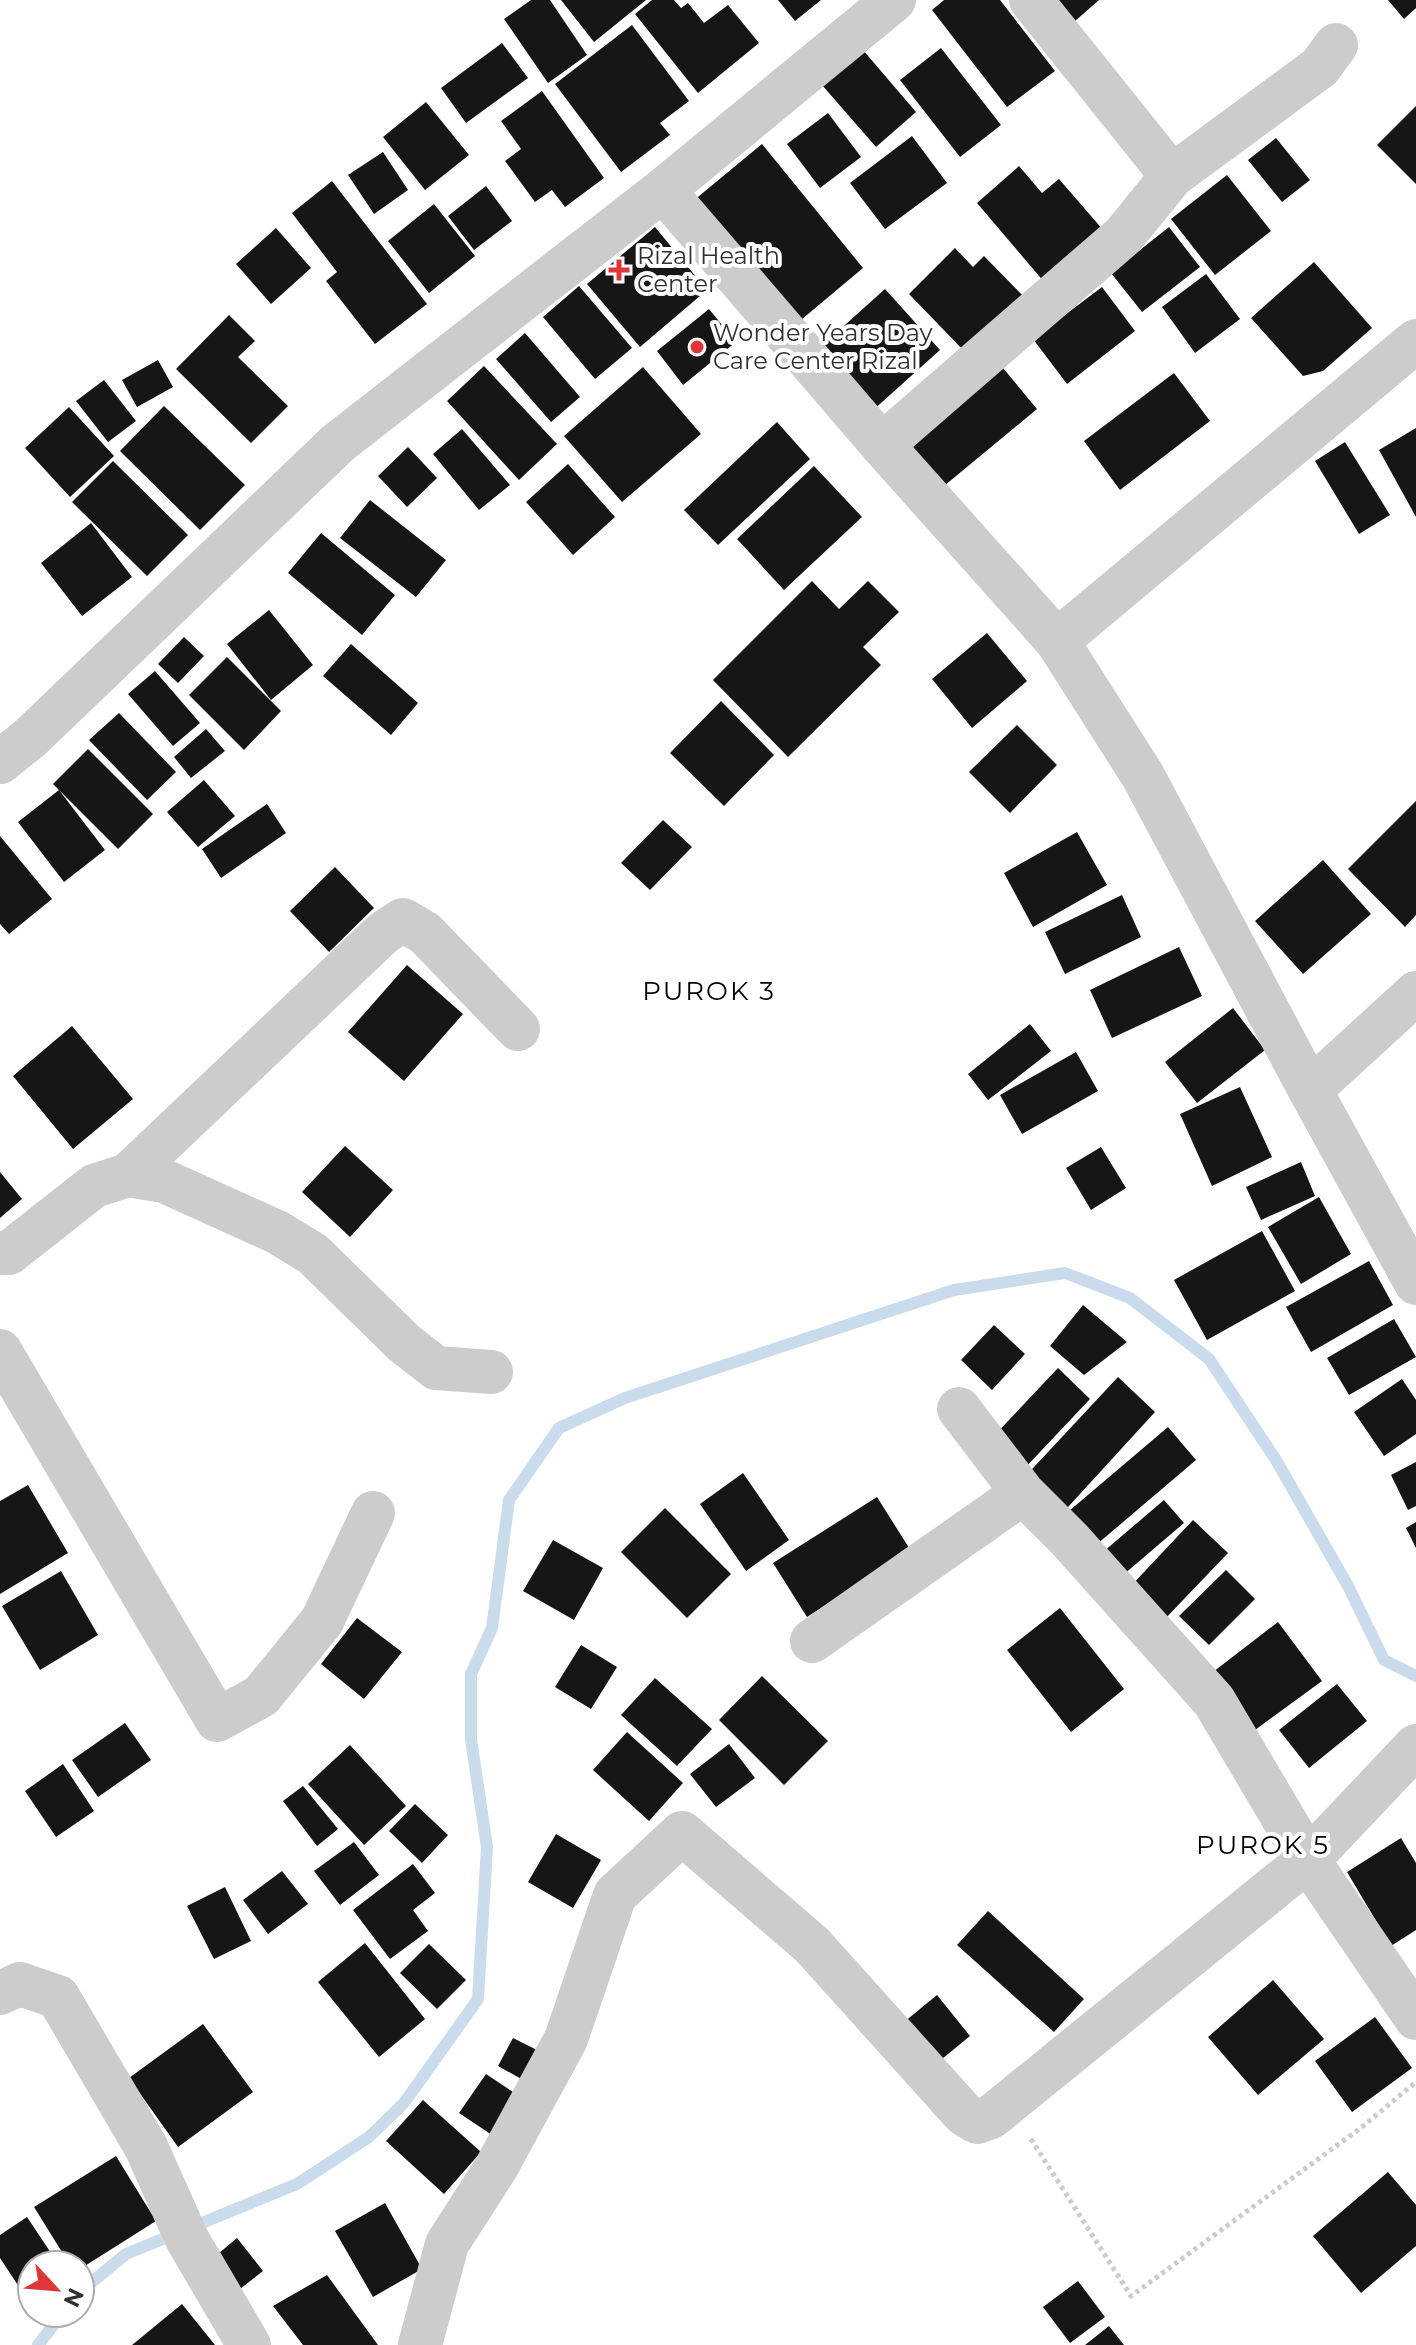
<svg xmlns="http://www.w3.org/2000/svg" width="1416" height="2345" font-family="Montserrat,sans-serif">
  <rect width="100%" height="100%" fill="#fff"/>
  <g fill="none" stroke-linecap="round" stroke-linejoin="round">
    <path stroke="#cadceb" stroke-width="12" d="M 80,2292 L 126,2254 L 297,2184 L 369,2137 L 404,2103 L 478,1999 L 487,1847 L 471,1739 L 471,1674 L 492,1628 L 509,1500 L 559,1428 L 625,1398 L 954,1290 L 1065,1273 L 1130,1298 L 1209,1359 L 1276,1460 L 1348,1586 L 1384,1660 L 1416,1676
      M 38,2345 L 63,2313"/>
  </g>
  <path fill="#161616" d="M 531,0 L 550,0 L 587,55 L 548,83 L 504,19 Z
    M 561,0 L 646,0 L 594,42 Z
    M 652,0 L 674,0 L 681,8 L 688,3 L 704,23 L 728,5 L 759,43 L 698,93 L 635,14 Z
    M 778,0 L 821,0 L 795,21 Z
    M 944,0 L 1000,0 L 1055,71 L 1007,107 L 932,10 Z
    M 1055,0 L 1099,0 L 1074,22 Z
    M 1388,0 L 1416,0 L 1416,8 L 1404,19 Z
    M 632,25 L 689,101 L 660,123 L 670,135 L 621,172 L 555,84 Z
    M 502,43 L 528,78 L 466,123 L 441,88 Z
    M 941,48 L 1001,125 L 960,157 L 900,80 Z
    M 863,50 L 916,112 L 876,147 L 822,85 Z
    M 542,91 L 604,178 L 565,207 L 552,190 L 535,202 L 505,161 L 521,149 L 501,121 Z
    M 426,102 L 469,155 L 425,190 L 383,137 Z
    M 1416,106 L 1416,184 L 1377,145 Z
    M 828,113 L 861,157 L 820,188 L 787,144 Z
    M 912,136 L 947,183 L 885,229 L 850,183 Z
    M 1276,138 L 1310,180 L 1282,202 L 1248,160 Z
    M 762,144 L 863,268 L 789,330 L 687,206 Z
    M 383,152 L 408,190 L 374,214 L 348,175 Z
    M 1019,166 L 1042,193 L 1059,179 L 1104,231 L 1045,283 L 977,203 Z
    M 1227,175 L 1271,231 L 1215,275 L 1171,219 Z
    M 332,181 L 427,304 L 375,344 L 326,281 L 337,272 L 292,213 Z
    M 486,186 L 512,221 L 474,250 L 448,216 Z
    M 434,204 L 475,256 L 429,293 L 388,241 Z
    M 655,227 L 707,290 L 640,347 L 587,284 Z
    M 1169,227 L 1200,267 L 1142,312 L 1111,273 Z
    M 276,228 L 311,268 L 271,304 L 236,264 Z
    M 955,248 L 973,267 L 984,256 L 1024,297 L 967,354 L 909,294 Z
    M 1314,262 L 1372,328 L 1323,371 L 1303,376 L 1251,318 Z
    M 1206,274 L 1240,319 L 1195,353 L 1162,307 Z
    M 579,286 L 632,348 L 595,379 L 543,317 Z
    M 1102,287 L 1135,331 L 1067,384 L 1033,339 Z
    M 885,289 L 940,350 L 871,412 L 816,351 Z
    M 709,309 L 736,342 L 683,385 L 657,351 Z
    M 229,315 L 255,341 L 238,357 L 288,406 L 251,443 L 176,369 Z
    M 525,333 L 580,397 L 551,422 L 496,359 Z
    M 158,360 L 173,387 L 137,407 L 122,380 Z
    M 998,362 L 1037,409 L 944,486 L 907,440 Z
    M 484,366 L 557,444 L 519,480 L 447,401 Z
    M 643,367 L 701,434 L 622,502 L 564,436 Z
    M 1174,373 L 1210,421 L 1120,490 L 1084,441 Z
    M 104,380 L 136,421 L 108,442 L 76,401 Z
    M 164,406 L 245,485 L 200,530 L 120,451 Z
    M 69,407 L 114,456 L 70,497 L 25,448 Z
    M 777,422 L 810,459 L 718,545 L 684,510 Z
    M 1416,428 L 1416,517 L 1379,450 Z
    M 462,429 L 510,485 L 479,510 L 433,454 Z
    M 1345,442 L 1390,515 L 1359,534 L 1315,461 Z
    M 408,447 L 437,478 L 407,507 L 378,476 Z
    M 113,461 L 188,535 L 147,576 L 72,502 Z
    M 568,464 L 615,517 L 573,555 L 526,502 Z
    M 814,466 L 862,517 L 784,590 L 737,539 Z
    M 370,500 L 446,560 L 416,597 L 340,538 Z
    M 91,523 L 132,577 L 82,616 L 41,563 Z
    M 321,533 L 395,595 L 362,635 L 288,573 Z
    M 812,581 L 839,609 L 868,581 L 899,612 L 863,647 L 881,665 L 788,757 L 713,680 Z
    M 269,610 L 313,665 L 271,700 L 227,644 Z
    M 987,633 L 1027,681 L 972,728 L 932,679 Z
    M 184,637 L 204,656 L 178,683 L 158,664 Z
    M 351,644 L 418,703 L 391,735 L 323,676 Z
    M 227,657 L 281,711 L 244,750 L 189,695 Z
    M 155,671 L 200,723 L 173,746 L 128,694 Z
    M 721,701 L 774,755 L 724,806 L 670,753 Z
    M 119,713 L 176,772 L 147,800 L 89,740 Z
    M 1017,725 L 1057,765 L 1010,813 L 969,772 Z
    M 206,729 L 225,751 L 191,778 L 174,757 Z
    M 88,749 L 153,814 L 118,849 L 53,784 Z
    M 204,780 L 235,816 L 198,847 L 167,812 Z
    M 59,790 L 105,850 L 64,882 L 18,822 Z
    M 1416,801 L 1416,915 L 1405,927 L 1348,869 Z
    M 267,804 L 286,833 L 221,878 L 202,849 Z
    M 663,820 L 692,847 L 650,890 L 621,863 Z
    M 1077,832 L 1107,885 L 1033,927 L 1004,873 Z
    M 0,836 L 52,899 L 9,934 L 0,924 Z
    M 1323,860 L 1371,914 L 1303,974 L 1255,921 Z
    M 335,867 L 374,908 L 329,952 L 290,911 Z
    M 1122,895 L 1141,937 L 1065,974 L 1045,932 Z
    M 1179,947 L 1202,996 L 1112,1038 L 1090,990 Z
    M 407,965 L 463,1014 L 404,1081 L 348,1032 Z
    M 1233,1008 L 1265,1050 L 1197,1103 L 1165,1062 Z
    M 1030,1024 L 1051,1051 L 988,1100 L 968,1074 Z
    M 72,1026 L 133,1099 L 73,1149 L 13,1076 Z
    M 1076,1052 L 1098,1091 L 1022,1134 L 1000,1095 Z
    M 1240,1087 L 1272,1157 L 1212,1186 L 1180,1114 Z
    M 345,1146 L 393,1190 L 350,1237 L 302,1192 Z
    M 1101,1147 L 1126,1188 L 1091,1210 L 1066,1168 Z
    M 1301,1162 L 1315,1196 L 1261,1220 L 1246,1187 Z
    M 0,1172 L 22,1199 L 0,1218 Z
    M 1319,1197 L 1351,1254 L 1301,1284 L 1268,1227 Z
    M 1262,1231 L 1295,1291 L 1207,1340 L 1174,1280 Z
    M 1369,1261 L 1393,1305 L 1311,1352 L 1286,1307 Z
    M 1083,1305 L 1127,1342 L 1084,1375 L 1050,1346 Z
    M 1394,1319 L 1416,1357 L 1349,1395 L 1327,1358 Z
    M 994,1325 L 1025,1354 L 992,1390 L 961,1360 Z
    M 1058,1368 L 1090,1399 L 1024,1469 L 992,1438 Z
    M 1118,1377 L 1155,1412 L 1058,1518 L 1020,1482 Z
    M 1402,1379 L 1416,1400 L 1416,1434 L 1384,1456 L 1354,1412 Z
    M 1168,1427 L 1196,1460 L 1089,1551 L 1062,1517 Z
    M 1416,1462 L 1416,1506 L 1408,1510 L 1391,1475 Z
    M 743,1473 L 789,1540 L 746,1571 L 700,1504 Z
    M 28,1485 L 68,1553 L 0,1594 L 0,1501 Z
    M 877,1497 L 911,1551 L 807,1617 L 773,1563 Z
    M 1164,1500 L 1184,1523 L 1116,1581 L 1096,1558 Z
    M 665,1508 L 731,1574 L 687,1618 L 621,1552 Z
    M 1193,1520 L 1228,1553 L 1163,1621 L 1129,1588 Z
    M 1416,1522 L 1416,1548 L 1406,1528 Z
    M 553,1540 L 603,1568 L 574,1620 L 523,1591 Z
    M 1226,1570 L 1255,1599 L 1209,1645 L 1179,1616 Z
    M 61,1571 L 98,1635 L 40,1670 L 2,1606 Z
    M 1060,1608 L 1124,1689 L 1071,1732 L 1007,1650 Z
    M 357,1618 L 402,1652 L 364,1699 L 321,1664 Z
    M 1278,1622 L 1322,1681 L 1255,1730 L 1213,1672 Z
    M 581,1645 L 617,1667 L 591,1709 L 555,1687 Z
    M 762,1676 L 828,1741 L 784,1785 L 719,1720 Z
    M 655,1678 L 712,1729 L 677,1766 L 621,1715 Z
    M 1337,1684 L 1367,1721 L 1309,1768 L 1279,1730 Z
    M 125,1723 L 151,1760 L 98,1797 L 72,1760 Z
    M 627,1732 L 683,1783 L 649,1821 L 593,1770 Z
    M 729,1744 L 755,1778 L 716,1807 L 690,1774 Z
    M 350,1745 L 406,1806 L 364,1845 L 308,1784 Z
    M 63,1764 L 94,1811 L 56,1837 L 25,1791 Z
    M 303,1786 L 338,1829 L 317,1846 L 283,1801 Z
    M 415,1804 L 448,1835 L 422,1863 L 389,1831 Z
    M 556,1834 L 601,1860 L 573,1908 L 528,1882 Z
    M 1401,1838 L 1416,1863 L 1416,1930 L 1391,1946 L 1347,1872 Z
    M 354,1842 L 379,1875 L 340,1905 L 314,1871 Z
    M 413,1864 L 435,1893 L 413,1910 L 428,1931 L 390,1959 L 353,1910 Z
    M 282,1871 L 308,1904 L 268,1934 L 243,1900 Z
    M 225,1887 L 251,1941 L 214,1959 L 187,1906 Z
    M 988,1911 L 1084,1999 L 1054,2032 L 957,1945 Z
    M 365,1943 L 425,2019 L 379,2057 L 318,1982 Z
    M 429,1944 L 466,1980 L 437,2009 L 400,1973 Z
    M 1273,1980 L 1324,2039 L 1258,2095 L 1208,2037 Z
    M 937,1995 L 970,2036 L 931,2068 L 898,2027 Z
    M 1375,2017 L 1412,2068 L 1352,2112 L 1315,2061 Z
    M 203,2024 L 253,2092 L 178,2147 L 129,2078 Z
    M 513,2038 L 541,2052 L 525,2081 L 498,2066 Z
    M 486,2074 L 528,2102 L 501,2141 L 459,2113 Z
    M 423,2100 L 481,2152 L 444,2194 L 386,2141 Z
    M 116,2156 L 156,2221 L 80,2269 L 80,2265 L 70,2265 L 34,2207 Z
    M 1388,2172 L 1416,2205 L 1416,2246 L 1361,2293 L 1313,2236 Z
    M 385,2203 L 422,2269 L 373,2297 L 335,2231 Z
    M 27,2217 L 59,2265 L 32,2265 L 32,2291 L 25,2296 L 0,2258 L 0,2235 Z
    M 237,2238 L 263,2271 L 231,2296 L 206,2264 Z
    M 327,2275 L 378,2345 L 303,2345 L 273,2306 Z
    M 1078,2281 L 1105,2317 L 1070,2343 L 1043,2307 Z
    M 182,2304 L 215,2345 L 132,2345 Z
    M 1109,2326 L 1124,2345 L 1085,2345 Z"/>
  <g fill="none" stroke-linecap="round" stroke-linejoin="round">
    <path stroke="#ccc" stroke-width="5" stroke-dasharray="4 4" stroke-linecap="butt" d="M 1031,2139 L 1131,2296 L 1362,2127 L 1416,2082"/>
    <path stroke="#ccc" stroke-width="44" d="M 1031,0 L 1172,176
      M 663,190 L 882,445 L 1057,641 L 1143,776 L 1310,1090 L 1416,1283
      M 882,445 L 1124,235 L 1172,176 L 1320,67 L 1336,45
      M 1057,641 L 1416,341
      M 0,762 L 30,738 L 338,443 L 663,190 L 894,0
      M 1310,1090 L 1416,993
      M 128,1175 L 383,933 L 403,920 L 425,933 L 518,1029
      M 0,1253 L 9,1253 L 94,1186 L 128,1175 L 164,1181 L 277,1232 L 313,1254 L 404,1343 L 436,1368 L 491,1372
      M 0,1351 L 217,1720 L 261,1696 L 322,1621 L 373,1513
      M 959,1409 L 1023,1493 L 1069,1539 L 1214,1701 L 1308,1860 L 1416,2018
      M 812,1641 L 1023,1493
      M 0,1993 L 20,1984 L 58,1997 L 146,2147 L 187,2239 L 249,2345
      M 420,2345 L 447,2244 L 497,2166 L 566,2039 L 615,1895 L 682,1833 L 812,1945 L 964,2114 L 977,2122 L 991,2117 L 1308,1860 L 1416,1746"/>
  </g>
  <g fill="#df3738" stroke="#fff" stroke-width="3">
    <path d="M615 258h8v8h8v8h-8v8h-8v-8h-8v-8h8z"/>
    <circle cx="697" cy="347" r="8"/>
  </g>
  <g text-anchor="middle" stroke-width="8" stroke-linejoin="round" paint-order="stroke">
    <g font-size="24" fill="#2f2f2f" stroke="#fff" text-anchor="start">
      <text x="637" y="264">Rizal Health<tspan x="637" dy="28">Center</tspan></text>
      <text x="713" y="341">Wonder Years Day<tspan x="713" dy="28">Care Center Rizal</tspan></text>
    </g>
    <g font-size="26" letter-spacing="2" fill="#000" stroke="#fff">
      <text x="709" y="1000">PUROK 3</text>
      <text x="1263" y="1854">PUROK 5</text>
    </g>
  </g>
  <g transform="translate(56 2289) rotate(116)"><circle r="38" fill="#ffffff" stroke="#acacac" stroke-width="2"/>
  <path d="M0-6L14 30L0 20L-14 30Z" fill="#df3738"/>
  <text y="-12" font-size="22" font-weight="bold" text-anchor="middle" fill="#2f2f2f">N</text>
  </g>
</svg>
